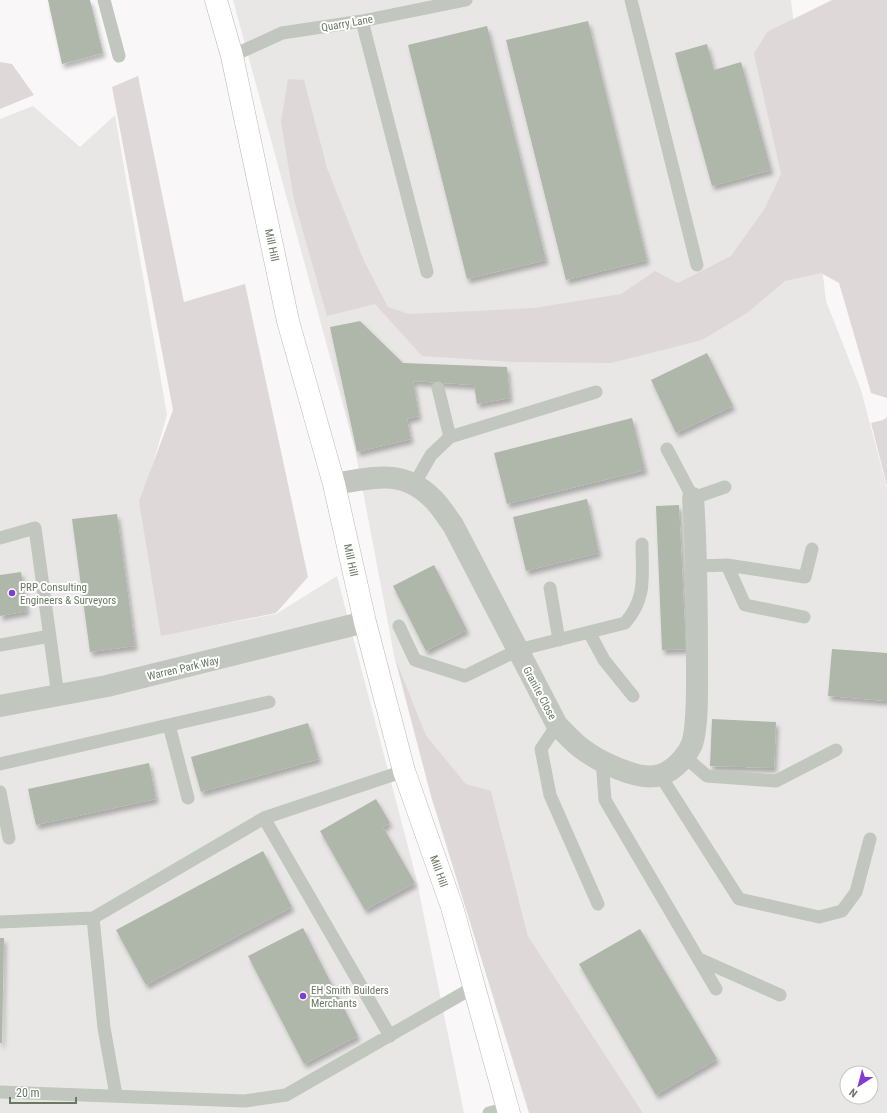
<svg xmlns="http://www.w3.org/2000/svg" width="887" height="1113" font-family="'Roboto Condensed',sans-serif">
  <defs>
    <filter id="shadow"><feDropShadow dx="2.5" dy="4.5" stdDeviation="2" flood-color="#0004"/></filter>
  </defs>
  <rect width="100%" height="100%" fill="#f9f7f8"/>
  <path fill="#e8e7e6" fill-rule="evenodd" d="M 233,0 L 791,0 L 826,301 L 861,390 L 887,488 L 887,1113 L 643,1113 L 528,936 L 491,792 L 466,784 L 426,735 L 394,655 L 355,449 ZM 847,1073 L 871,1073 L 871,1097 L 847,1097 Z
    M 33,106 L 80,147 L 115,115 L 167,415 L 141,504 L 163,635 L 276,614 L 337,576 L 416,877 L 464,1113 L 0,1113 L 0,119 Z"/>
  <path fill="#dfd8d9" d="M 832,0 L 887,0 L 887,398 L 871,393 L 839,283 L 821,273 L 785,281 L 747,313 L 702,340 L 611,363 L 512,362 L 422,356 L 375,304 L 327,316 L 294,200 L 281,122 L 288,79 L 304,80 L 327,168 L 364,261 L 388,307 L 409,314 L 534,308 L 621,294 L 655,271 L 678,283 L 731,256 L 765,208 L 781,174 L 754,54 L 767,32 Z
    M 0,62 L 12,64 L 34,95 L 0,109 Z
    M 138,76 L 184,302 L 245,284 L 308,577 L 276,613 L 161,636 L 139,501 L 173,410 L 112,87 Z
    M 887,417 L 887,486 L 871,423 L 883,420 Z
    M 394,655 L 426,735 L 466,784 L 491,791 L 528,936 L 643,1113 L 529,1113 L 431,796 Z"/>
  <path fill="#aeb7aa" filter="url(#shadow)" d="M 48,0 L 90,0 L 103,53 L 62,64 Z
    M 588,21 L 647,260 L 566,280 L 506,40 Z
    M 487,26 L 546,260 L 467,279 L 408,45 Z
    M 707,44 L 714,70 L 741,62 L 771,170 L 712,186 L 675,53 Z
    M 360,321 L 403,363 L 507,367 L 510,398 L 477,404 L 474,385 L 413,381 L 419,416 L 407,419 L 411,439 L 357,452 L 330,327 Z
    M 707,353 L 733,406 L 676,433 L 651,380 Z
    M 632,418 L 645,470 L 507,504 L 494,453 Z
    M 587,499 L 599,553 L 526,571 L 513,517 Z
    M 679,505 L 686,649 L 662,650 L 656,506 Z
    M 117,514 L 135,646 L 90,652 L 72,519 Z
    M 434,565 L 467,630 L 426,651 L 393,586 Z
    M 21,572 L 27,611 L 0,616 L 0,575 Z
    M 832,649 L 887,653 L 887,701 L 828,696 Z
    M 712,719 L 776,722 L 774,768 L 710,766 Z
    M 308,723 L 319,759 L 201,792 L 191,757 Z
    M 149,763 L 156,799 L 36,825 L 28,789 Z
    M 376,799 L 390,823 L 383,827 L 415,883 L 365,910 L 320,831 Z
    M 263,851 L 292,907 L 146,985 L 116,930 Z
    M 303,928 L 358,1036 L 304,1064 L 248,956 Z
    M 640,929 L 717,1059 L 656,1095 L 579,964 Z
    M 0,938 L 4,938 L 2,1043 L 0,1043 Z"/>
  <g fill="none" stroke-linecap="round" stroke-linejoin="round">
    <g stroke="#b4bbb1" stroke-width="23">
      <path id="secondary" d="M 216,0 L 232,56 L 288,321 L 334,484 L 365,622 L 404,771 L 452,907 L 509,1113"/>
    </g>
    <path stroke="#c1c6be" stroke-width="13" d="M 104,0 L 119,56
      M 631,0 L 697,265
      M 362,21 L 427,272
      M 232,56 L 282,33 L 362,21 L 466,0
      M 438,388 L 450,437
      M 667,449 L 693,498 L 725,487
      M 415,483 L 431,455 L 450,437 L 596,392
      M 0,538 L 35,528 L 58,696
      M 727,565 L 805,577 L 812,549
      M 698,566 L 727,565 L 745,605 L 804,617
      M 550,588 L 559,640
      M 399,626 L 415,660 L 465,676 L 518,650 L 625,623 C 647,598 642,576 642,544
      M 589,632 L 604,660 L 633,696
      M 0,645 L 50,636
      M 169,725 L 188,798
      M 557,725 L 541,749 L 550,795 L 598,904
      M 685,757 L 707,776 L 776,781 L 836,750
      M 602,760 L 605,800 L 716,989
      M 0,764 L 269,702
      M 660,775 L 739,899 L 819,917 L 842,911 L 856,892 L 870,839
      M 0,792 L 9,838
      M 264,818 L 390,1036
      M 93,918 L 104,1028 L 116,1095
      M 0,922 L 93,918 L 264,818 L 404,771
      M 699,959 L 780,995
      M 0,1092 L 245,1101 L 286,1095 L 474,987
      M 489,1113 L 508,1108"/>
    <path stroke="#c1c6be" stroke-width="22" d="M 334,484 C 373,478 402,468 432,498 C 440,505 446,516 453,525 L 557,725 C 565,733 573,742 581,748 C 598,761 639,782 660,775 C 674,771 687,756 692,744 C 698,726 697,688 697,668 C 697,611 697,555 693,498
      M 0,706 L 107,686 L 365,622"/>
    <use href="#secondary" stroke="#fff" stroke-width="22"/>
  </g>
  <g fill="#833cd3" stroke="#fff" stroke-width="1.5">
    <circle cx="12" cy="593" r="4"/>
    <circle cx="303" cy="996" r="4"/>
  </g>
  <g text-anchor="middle" stroke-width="4" stroke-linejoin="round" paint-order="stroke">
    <g font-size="11" fill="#697962" stroke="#fff">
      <text transform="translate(347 23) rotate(-10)" y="4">Quarry Lane</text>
      <text transform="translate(272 245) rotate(78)" y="4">Mill Hill</text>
      <text transform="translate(351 560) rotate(78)" y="4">Mill Hill</text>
      <text transform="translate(183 668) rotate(-13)" y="4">Warren Park Way</text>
      <text transform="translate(540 693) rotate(62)" y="4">Granite Close</text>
      <text transform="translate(439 871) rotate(70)" y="4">Mill Hill</text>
    </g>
    <g font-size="11" fill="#697962" stroke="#fff" text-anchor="start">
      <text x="20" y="591">PRP Consulting<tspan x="20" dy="13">Engineers &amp; Surveyors</tspan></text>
      <text x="311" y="994">EH Smith Builders<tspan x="311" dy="13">Merchants</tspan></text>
    </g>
  </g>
  <g transform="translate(859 1085) rotate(216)"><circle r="19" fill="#ffffff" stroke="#c3c9c0"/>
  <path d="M0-3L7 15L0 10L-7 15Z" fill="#833cd3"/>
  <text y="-6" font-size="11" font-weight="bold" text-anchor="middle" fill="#697962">N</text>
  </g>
  <path d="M10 1097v6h66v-6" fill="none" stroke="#697962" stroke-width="2"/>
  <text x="16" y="1097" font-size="12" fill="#697962" stroke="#ffffff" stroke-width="3" paint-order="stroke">20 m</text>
</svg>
